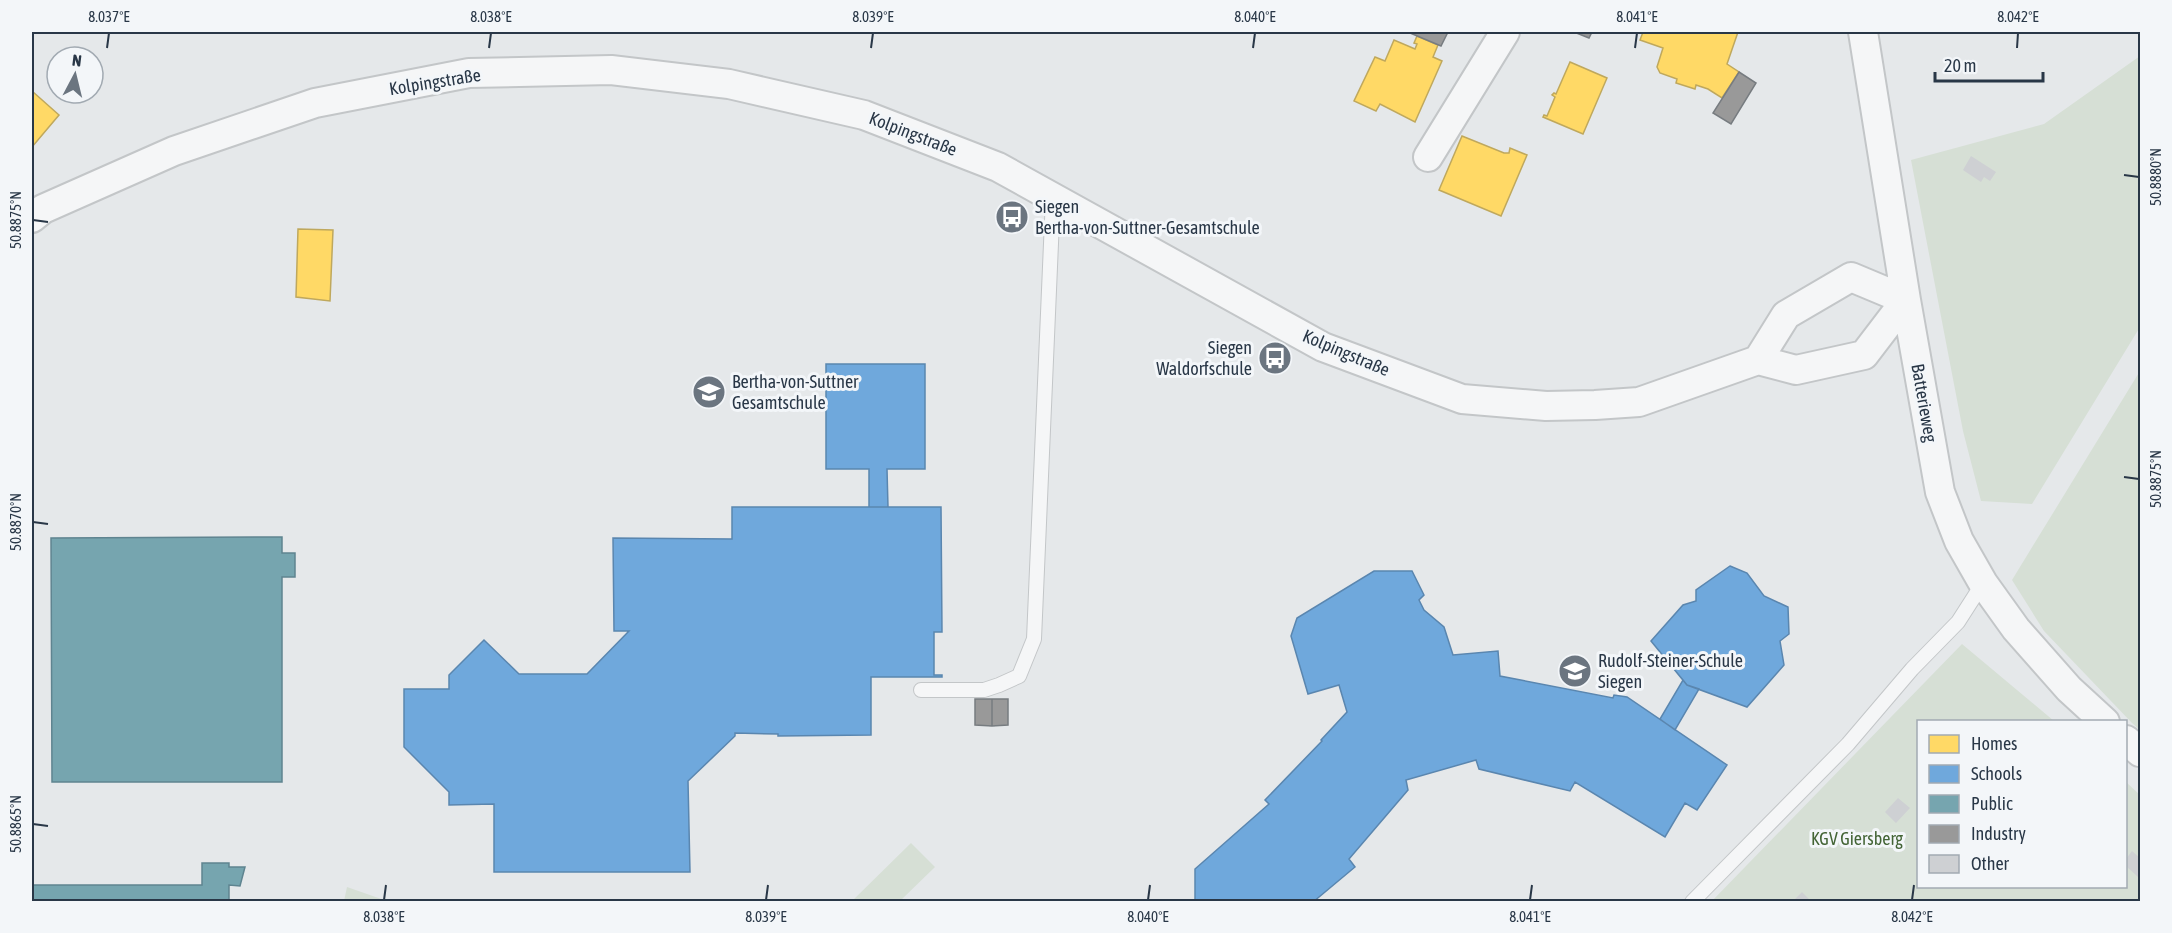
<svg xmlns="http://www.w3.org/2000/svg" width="2172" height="933" font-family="'Asap Condensed',sans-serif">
  <rect width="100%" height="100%" fill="#e5e8ea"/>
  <path fill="#d6dfd5" d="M 2140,56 L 2140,327 L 2032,504 L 1981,501 L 1963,431 L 1911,160 L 2044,124 Z
    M 2140,371 L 2140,730 L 2132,723 L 2044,631 L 2012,580 Z
    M 1962,644 L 2054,721 L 1918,722 L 1918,886 L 2126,886 L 2126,782 L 2140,795 L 2140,901 L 1711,902 Z
    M 911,843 L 935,867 L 900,901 L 852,901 Z
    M 347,887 L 387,901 L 344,901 Z"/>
  <path fill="#ffd966" stroke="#bfa85d" stroke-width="1.5" d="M 1643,32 L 1738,32 L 1727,64 L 1739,72 L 1722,98 L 1708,89 L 1696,85 L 1695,89 L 1676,83 L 1677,79 L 1660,73 L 1657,67 L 1663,48 L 1640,40 Z
    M 1417,36 L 1438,45 L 1433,57 L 1442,61 L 1415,122 L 1380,104 L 1376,111 L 1354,101 L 1375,57 L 1385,61 L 1394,40 L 1415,49 L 1417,44 L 1414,43 Z
    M 1570,62 L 1607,78 L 1583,134 L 1543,117 L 1544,115 L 1547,116 L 1555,97 L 1552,95 L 1554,93 L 1556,94 Z
    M 32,91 L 59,115 L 32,147 Z
    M 1462,136 L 1504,153 L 1509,153 L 1510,148 L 1527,155 L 1501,216 L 1439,190 Z
    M 298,229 L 333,230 L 330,301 L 296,297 Z"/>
  <path fill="#6fa8dc" stroke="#5a86af" stroke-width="1.5" d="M 826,364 L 925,364 L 925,469 L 887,469 L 888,507 L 869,507 L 869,469 L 826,469 Z
    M 732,507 L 941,507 L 942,632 L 934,632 L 934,675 L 942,675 L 942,677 L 871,677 L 871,735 L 778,736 L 778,734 L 735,733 L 735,736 L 688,781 L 690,872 L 494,872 L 494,804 L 449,805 L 449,792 L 404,747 L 404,689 L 449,689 L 449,675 L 484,640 L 519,674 L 587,674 L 629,631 L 614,631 L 613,538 L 732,539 Z
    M 1730,566 L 1747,573 L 1764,596 L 1788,607 L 1789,634 L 1780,641 L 1784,665 L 1747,707 L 1687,685 L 1651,641 L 1683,605 L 1696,601 L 1696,590 Z
    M 1374,571 L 1412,571 L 1424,595 L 1419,600 L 1424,610 L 1444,627 L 1453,655 L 1498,651 L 1500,676 L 1613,698 L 1614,695 L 1627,697 L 1727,765 L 1697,810 L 1685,803 L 1665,837 L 1575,782 L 1570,791 L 1479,769 L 1476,760 L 1406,780 L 1408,790 L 1349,859 L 1355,867 L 1313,902 L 1195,902 L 1195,869 L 1269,804 L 1265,800 L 1322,741 L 1321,740 L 1347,712 L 1339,685 L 1308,694 L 1291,636 L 1297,618 Z
    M 1683,680 L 1687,685 L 1699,689 L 1675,730 L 1660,719 Z"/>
  <path fill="#76a5af" stroke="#5f8490" stroke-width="1.5" d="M 279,537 L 282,537 L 282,553 L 295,553 L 295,577 L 282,577 L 282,782 L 52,782 L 51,538 Z
    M 202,863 L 229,863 L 229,867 L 245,867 L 240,886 L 229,885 L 229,902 L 32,902 L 32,885 L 202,885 Z"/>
  <path fill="#999" stroke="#777c80" stroke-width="1.5" d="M 1411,32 L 1448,32 L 1441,46 L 1410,33 Z
    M 1574,32 L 1592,32 L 1589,38 Z
    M 1739,72 L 1756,83 L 1731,124 L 1713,113 Z
    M 975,699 L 992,699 L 992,726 L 975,725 Z
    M 992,699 L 1008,699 L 1008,725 L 992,726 Z"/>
  <path fill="#ced0d3" d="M 1971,156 L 1996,172 L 1990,181 L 1984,177 L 1981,182 L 1963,170 Z
    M 1898,798 L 1910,808 L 1896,823 L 1885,812 Z
    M 2132,851 L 2140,858 L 2140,874 L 2138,877 L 2126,866 L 2126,859 Z
    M 1802,892 L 1812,902 L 1792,902 Z"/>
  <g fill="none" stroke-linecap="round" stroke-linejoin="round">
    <g stroke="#c3c6c8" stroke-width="16">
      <path id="lane" d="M 921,690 L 984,690 L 999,685 L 1019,676 L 1034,639 L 1053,197
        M 1692,902 L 1848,744 L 1912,669 L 1958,622 L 1983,583"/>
    </g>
    <g stroke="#c3c6c8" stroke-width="32">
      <path id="street" d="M 1863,32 L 1906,300 L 1940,492 L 1959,541 L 1983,583 L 2016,629 L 2069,689 L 2105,722
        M 1428,157 L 1505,32
        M 32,218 L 43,209 L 174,151 L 315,103 L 469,73 L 611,70 L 729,84 L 864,115 L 998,167 L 1323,347 L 1462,399 L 1546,406 L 1595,405 L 1639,402 L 1758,360 L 1796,370 L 1864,355 L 1906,300
        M 1758,360 L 1786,315 L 1851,277 L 1906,300
        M 2126,740 L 2140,752"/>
    </g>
    <use href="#lane" stroke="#f5f6f7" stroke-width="14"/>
    <use href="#street" stroke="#f5f6f7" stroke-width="28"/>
  </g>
  <path fill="none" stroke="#293747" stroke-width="2" d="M 107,48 L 109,33M 489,48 L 491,33M 871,48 L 873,33M 1253,48 L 1255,33M 1635,48 L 1637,33M 2017,48 L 2018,33M 2124,175 L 2139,177M 33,220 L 48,222M 2124,477 L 2139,479M 33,522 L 48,524M 33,824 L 48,826M 384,900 L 386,885M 766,900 L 768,885M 1148,900 L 1150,885M 1530,900 L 1532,885M 1912,900 L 1914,885"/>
  <defs>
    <g id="bus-disc" transform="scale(1.725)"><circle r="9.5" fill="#6b7580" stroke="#f3f6f9"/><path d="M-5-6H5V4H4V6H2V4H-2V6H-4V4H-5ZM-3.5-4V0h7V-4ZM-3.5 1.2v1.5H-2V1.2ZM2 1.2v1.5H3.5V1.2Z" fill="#fff"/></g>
    <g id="school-disc" transform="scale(1.725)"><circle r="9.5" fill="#6b7580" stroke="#f3f6f9"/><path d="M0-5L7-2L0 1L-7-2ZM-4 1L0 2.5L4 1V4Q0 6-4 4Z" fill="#fff"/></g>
  </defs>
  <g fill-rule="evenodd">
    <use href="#bus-disc" x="1012" y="217"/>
    <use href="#bus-disc" x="1275" y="358"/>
    <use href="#school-disc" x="709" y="392"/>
    <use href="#school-disc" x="1575" y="671"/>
  </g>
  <g text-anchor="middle" stroke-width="6" stroke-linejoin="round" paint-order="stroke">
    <g font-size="18" fill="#293747" stroke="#f3f6f9">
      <text transform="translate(435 82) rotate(-9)" y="6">Kolpingstraße</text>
      <text transform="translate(913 134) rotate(21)" y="6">Kolpingstraße</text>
      <text transform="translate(1346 353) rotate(23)" y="6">Kolpingstraße</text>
      <text transform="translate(1924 403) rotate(80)" y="6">Batterieweg</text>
    </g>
    <g font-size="18" fill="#293747" stroke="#f3f6f9" text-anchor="start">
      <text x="1035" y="213">Siegen<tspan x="1035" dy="21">Bertha-von-Suttner-Gesamtschule</tspan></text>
      <text x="1252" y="354" text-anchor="end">Siegen<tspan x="1252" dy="21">Waldorfschule</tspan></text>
      <text x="732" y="388">Bertha-von-Suttner<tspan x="732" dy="21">Gesamtschule</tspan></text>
      <text x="1598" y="667">Rudolf-Steiner-Schule<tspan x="1598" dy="21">Siegen</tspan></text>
    </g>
    <g font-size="18" fill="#436435" stroke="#f3f6f9">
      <text x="1857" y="845">KGV Giersberg</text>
    </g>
  </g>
  <rect width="2172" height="933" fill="none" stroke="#f3f6f9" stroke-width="66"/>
  <rect x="1917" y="720" width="210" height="168" fill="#f3f6f9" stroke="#a2aab2" stroke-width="1.5"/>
  <rect x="1929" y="735" width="30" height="18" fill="#ffd966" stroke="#a2aab2" stroke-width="1.5"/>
  <text x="1971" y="750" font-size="18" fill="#293747">Homes</text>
  <rect x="1929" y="765" width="30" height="18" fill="#6fa8dc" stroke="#a2aab2" stroke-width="1.5"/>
  <text x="1971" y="780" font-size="18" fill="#293747">Schools</text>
  <rect x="1929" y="795" width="30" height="18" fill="#76a5af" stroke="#a2aab2" stroke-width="1.5"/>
  <text x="1971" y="810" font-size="18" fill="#293747">Public</text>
  <rect x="1929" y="825" width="30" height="18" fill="#999999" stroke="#a2aab2" stroke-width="1.5"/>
  <text x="1971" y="840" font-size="18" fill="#293747">Industry</text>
  <rect x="1929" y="855" width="30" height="18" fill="#ced0d3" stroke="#a2aab2" stroke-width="1.5"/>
  <text x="1971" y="870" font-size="18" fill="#293747">Other</text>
  <g transform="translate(75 75) rotate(7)"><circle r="28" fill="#f3f6f9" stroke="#a2aab2" stroke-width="1.5"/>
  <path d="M0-4.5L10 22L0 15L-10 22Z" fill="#6b7580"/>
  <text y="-9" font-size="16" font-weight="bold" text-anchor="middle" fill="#293747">N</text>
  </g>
  <path d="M1935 72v9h108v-9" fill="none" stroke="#293747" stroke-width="3"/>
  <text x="1944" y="72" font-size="18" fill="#293747" stroke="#f3f6f9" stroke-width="4.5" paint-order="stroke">20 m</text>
  <rect x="33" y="33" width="2106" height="867" fill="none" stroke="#293747" stroke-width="2"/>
  <g font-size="15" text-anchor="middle" fill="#293747">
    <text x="109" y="22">8.037°E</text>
    <text x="491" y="22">8.038°E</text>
    <text x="873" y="22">8.039°E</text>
    <text x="1255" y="22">8.040°E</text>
    <text x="1637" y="22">8.041°E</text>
    <text x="2018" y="22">8.042°E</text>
    <text transform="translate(2156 177) rotate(-90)" y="5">50.8880°N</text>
    <text transform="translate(16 220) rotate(-90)" y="5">50.8875°N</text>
    <text transform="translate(2156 479) rotate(-90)" y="5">50.8875°N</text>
    <text transform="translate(16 522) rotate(-90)" y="5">50.8870°N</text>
    <text transform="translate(16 824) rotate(-90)" y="5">50.8865°N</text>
    <text x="384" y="922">8.038°E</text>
    <text x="766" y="922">8.039°E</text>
    <text x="1148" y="922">8.040°E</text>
    <text x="1530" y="922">8.041°E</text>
    <text x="1912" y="922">8.042°E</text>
  </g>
</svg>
